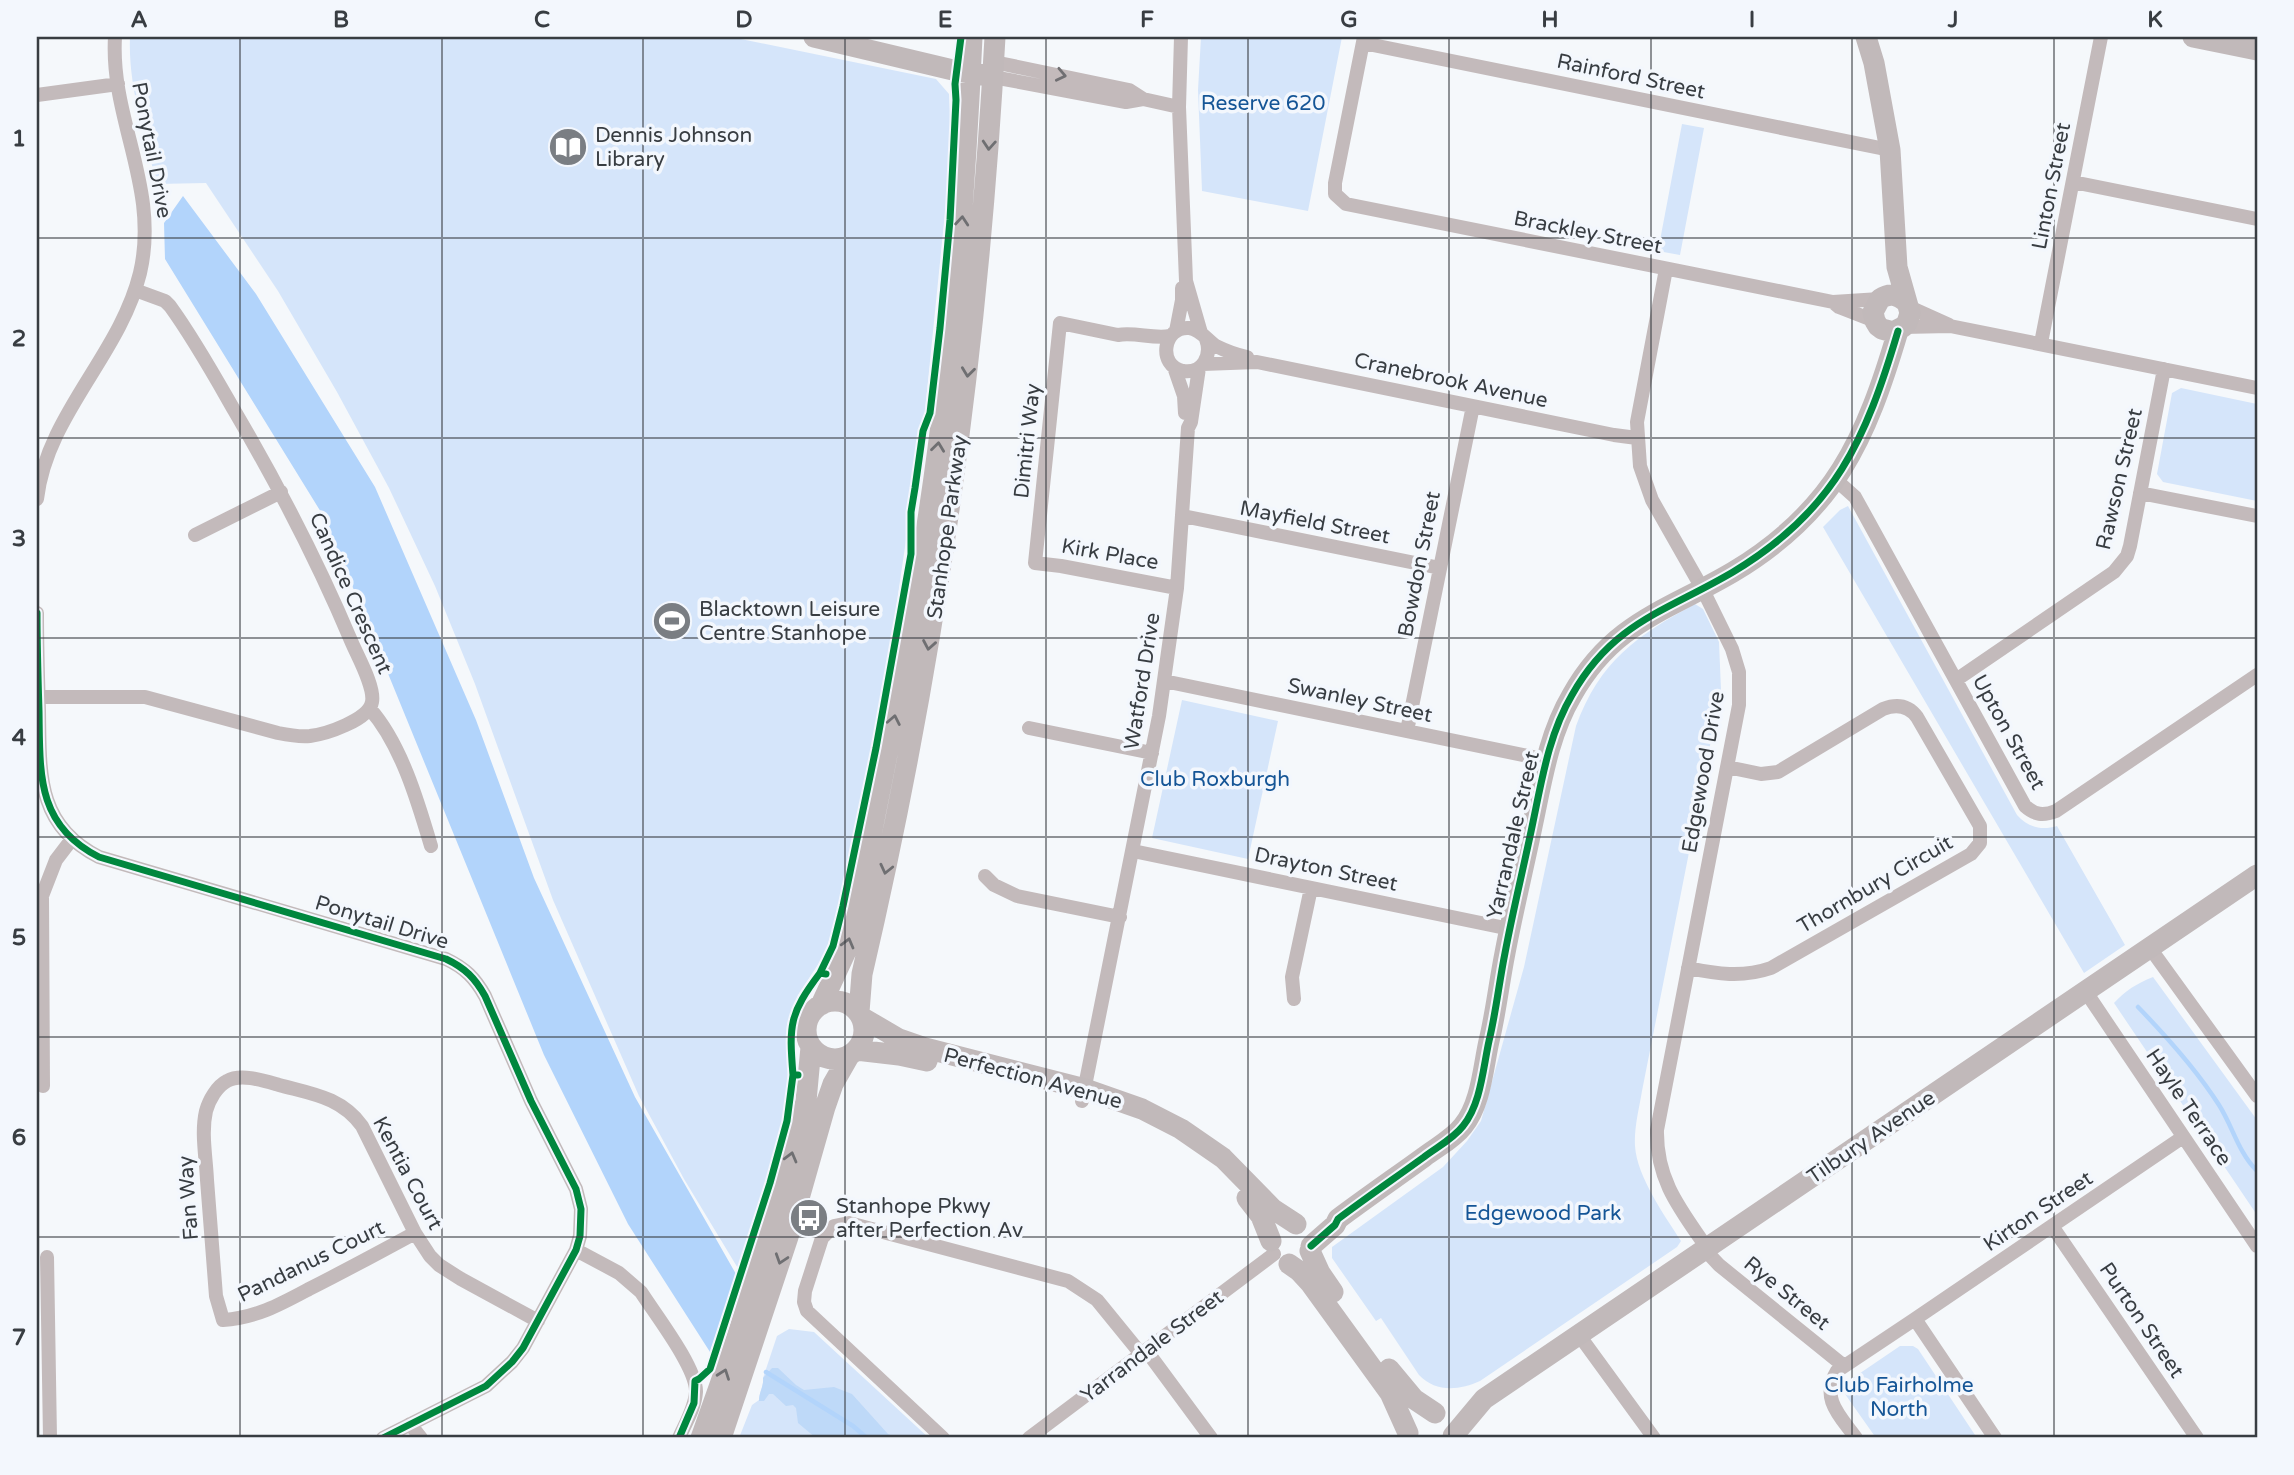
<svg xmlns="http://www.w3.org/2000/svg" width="2294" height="1475" font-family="'Varela Round',sans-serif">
  <rect width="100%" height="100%" fill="#f5f8fb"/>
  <path fill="#d5e5fa" d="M 130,37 L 731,37 L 936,79 L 949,94 L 951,153 L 925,411 L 889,656 L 857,826 L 837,914 L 825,954 L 798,995 L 787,1024 L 786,1038 L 789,1088 L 786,1113 L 739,1270 L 684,1179 L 639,1096 L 553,900 L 475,684 L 435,586 L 389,488 L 337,392 L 278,291 L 206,183 L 157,184 C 145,136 128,87 130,37 Z
    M 1201,37 L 1342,37 L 1308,211 L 1202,191 L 1198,90 Z
    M 1682,124 L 1704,128 L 1680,255 L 1658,251 Z
    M 2181,388 L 2257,404 L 2257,501 L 2163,482 L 2157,474 L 2172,393 Z
    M 1848,506 L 2017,815 C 2028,827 2041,831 2057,826 L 2125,945 L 2084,973 L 1823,527 L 1840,510 Z
    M 1695,604 L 1703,609 L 1719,642 L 1721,690 L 1642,1091 C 1639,1109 1634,1128 1635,1146 C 1637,1177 1665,1216 1681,1241 L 1677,1247 L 1480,1381 C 1460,1390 1436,1393 1419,1375 L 1381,1318 L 1376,1321 L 1332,1258 L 1332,1247 L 1443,1167 L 1467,1141 L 1481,1121 L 1524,967 L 1576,726 C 1600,661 1636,636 1695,604 Z
    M 1182,700 L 1278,721 L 1248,859 L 1152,838 Z
    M 2153,977 L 2257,1120 L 2257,1215 L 2114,1003 C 2126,990 2136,984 2153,977 Z
    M 789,1329 L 814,1332 L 929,1438 L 739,1438 L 752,1405 L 759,1400 C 759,1392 764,1386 763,1378 L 777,1336 Z
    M 1900,1346 L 1913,1346 L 1918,1349 L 1977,1438 L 1876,1438 L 1845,1394 L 1847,1382 Z"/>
  <path fill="#bed9f8" d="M 772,1368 L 778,1368 L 796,1385 L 804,1390 L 834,1387 L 852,1394 L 888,1434 L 897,1438 L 816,1438 L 798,1423 L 796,1408 L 793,1405 L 786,1406 L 773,1394 L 769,1394 L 764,1401 L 759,1401 C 759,1392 764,1386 763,1378 Z"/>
  <path fill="#b2d4fb" d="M 183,196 L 256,294 L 375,487 L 476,720 L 534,878 L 635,1097 L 736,1274 L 710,1352 L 628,1224 L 544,1055 L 324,517 L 165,259 L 164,223 Z"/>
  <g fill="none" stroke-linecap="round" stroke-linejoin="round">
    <path stroke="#b2d4fb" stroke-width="4.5" d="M 2138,1007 C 2168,1038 2196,1069 2219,1105 C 2233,1127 2238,1152 2257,1171
      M 766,1372 L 853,1426 L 867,1438"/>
    <path stroke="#c3babb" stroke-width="14" d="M 1181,37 L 1179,107 L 1186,281 L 1201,333
      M 1364,37 L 1335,183 L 1335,194 L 1346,204 L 1833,302 L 1880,299
      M 1363,43 L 1890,150
      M 994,62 L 1129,90 L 1143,99 L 1179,107
      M 993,77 L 1126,102 L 1143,99
      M 37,95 L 118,84
      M 2073,182 L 2257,219
      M 1666,269 L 1637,422 L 1640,466 L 1652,500 L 1702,588 L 1732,649 L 1739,672 L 1739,705 L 1657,1130 C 1656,1180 1680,1209 1707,1248
      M 1833,302 L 1839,307 L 1875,321
      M 1909,307 L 1949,325
      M 1903,327 L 1950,326 L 2257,388
      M 1176,331 L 1182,300 L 1182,288
      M 1170,336 C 1153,339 1135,332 1118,335 L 1060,323 L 1035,563 L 1061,566 L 1177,588
      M 1206,339 C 1212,355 1203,374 1183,371 C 1157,366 1163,326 1189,328 C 1200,329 1207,340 1216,346 C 1226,351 1237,355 1247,357
      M 2041,343 L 2101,37
      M 1203,364 L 1257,362 L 1614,435 L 1637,438
      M 1174,367 L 1184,396 L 1185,413
      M 1836,480 L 1855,497 L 2025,806 C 2035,815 2043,816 2056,811 L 2257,675
      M 2140,493 L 2257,516
      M 37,499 C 47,414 120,355 140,273 C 160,188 110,119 115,37
      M 1183,516 L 1440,568
      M 195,535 L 281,492
      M 37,613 C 37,646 38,679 39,711 C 40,773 36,825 99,857 L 446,959 C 465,968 475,978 485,996 L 531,1101 L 576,1189 L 581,1209 L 580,1236 L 576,1250 L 523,1348 L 512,1362 L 486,1386 L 383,1438
      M 1956,680 L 2114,572 L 2127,556 L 2130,546 L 2164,369
      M 1164,681 L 1547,760
      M 39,697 L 145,697 L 278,733 C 288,735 299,737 310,736 C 326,734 369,720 372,702 C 375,687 358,657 352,643 C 318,562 278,485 234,410 C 214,375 194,339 170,306 L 165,301 L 135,290
      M 370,709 C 401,744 418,802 431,846
      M 1029,728 L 1152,753
      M 1407,731 L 1473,406
      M 1133,851 L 1510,929
      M 985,876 L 994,885 L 1017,896 L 1120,917
      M 2150,948 L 2257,1096
      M 1688,968 C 1717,974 1742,978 1771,968 L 1971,854 L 1980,843 L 1980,826 L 1917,717 C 1908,705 1896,704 1883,709 L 1778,772 L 1761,774 L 1727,767
      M 2086,992 L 2257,1246
      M 1294,999 L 1292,977 L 1311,888
      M 43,1086 L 42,896 L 56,860 L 72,839
      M 1082,1101 L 1159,716 L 1177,588 L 1188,428 L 1191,422 L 1199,368
      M 2052,1226 L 2197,1438
      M 415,1233 C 380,1252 345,1271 309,1289 C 281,1304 256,1318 223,1320 L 216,1296 C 213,1258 210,1219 207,1180 C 206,1157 201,1133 206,1111 C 209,1100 217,1086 227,1081 C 241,1073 265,1081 279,1085 C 312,1094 341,1097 362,1126 L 415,1233 L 430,1256 L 439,1265 L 461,1279 L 538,1321
      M 576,1250 L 619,1273 L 641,1292 C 655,1314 697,1368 696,1392 C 695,1408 685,1424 679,1438
      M 1705,1250 L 1719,1265 L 1844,1366
      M 47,1257 L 50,1438
      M 1915,1319 L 2183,1137
      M 1579,1335 L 1654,1438
      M 1146,1350 L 1211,1438
      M 410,1424 L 421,1438
      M 943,1438 L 807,1311 L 804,1302 L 805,1291 L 822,1238 L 834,1226 L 849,1223 L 1068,1281 L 1097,1300 L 1141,1354
      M 1029,1438 L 1274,1254
      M 1856,1438 C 1840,1416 1820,1399 1837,1371 L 1915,1319 L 1995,1438"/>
    <path stroke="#c1b9ba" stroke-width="21" d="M 814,37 L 957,71 L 984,75
      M 1866,37 L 1874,63 L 1890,150 L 1897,267 L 1910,313 L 1907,323 L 1903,327 L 1893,332 L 1882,329 L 1878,326 L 1875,321 L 1873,312 L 1880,299 C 1889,293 1897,294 1906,302
      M 2193,37 L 2257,50
      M806 1030a29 29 0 1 1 58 0a29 29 0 1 1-58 0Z
      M 821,1005 L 846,951 L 854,918 C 882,783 909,648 929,512 C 953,354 965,196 972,37
      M 859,1012 L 862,974 C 934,666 978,353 995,37
      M 863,1018 L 899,1039 L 925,1048 L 1085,1089 L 1142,1109 L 1181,1129 L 1223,1158 L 1273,1209 L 1296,1224
      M 856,1050 L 899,1055 L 927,1061
      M 1247,1198 L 1261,1216 L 1271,1241
      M 1311,1246 L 1335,1225 L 1338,1219 C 1366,1198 1395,1178 1424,1157 C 1437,1147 1453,1139 1463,1126 C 1481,1104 1483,1068 1489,1041 C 1496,1012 1499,983 1505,953 C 1513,910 1524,866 1533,822 C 1542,779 1549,734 1572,695 C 1613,622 1667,611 1733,572 C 1835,511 1866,439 1898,331
      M 1310,1251 L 1320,1273 L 1333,1292
      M 1289,1264 L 1299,1271 L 1311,1284 L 1390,1393 L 1408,1433
      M 1389,1369 L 1414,1399 L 1435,1413
      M 1453,1436 L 1484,1399 L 2257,875
      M 701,1438 L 738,1334 L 785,1181 L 806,1101 L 811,1047
      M 721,1438 L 788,1237 L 825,1107 L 833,1084 L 849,1056"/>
    <g stroke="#f3f7fd" stroke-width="11">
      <path id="cycleway" d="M 37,613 C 37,646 38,679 39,711 C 40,773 36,825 99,857 L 446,959 C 465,968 475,978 485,996 L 531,1101 L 576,1189 L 581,1209 L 580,1236 L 576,1250 L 523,1348 L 512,1362 L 486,1386 L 383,1438
        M 820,973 L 833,946 L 843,906 L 876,748 L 911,554 L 911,512 L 915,488 L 923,431 L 930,413 L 940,328 L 950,220 L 956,100 L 955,84 L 961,37
        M 798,1075 L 793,1075 C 789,1025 789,1014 820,973 L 826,974
        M 1311,1246 L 1335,1225 L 1338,1219 C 1366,1198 1395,1178 1424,1157 C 1437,1147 1453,1139 1463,1126 C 1481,1104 1483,1068 1489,1041 C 1496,1012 1499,983 1505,953 C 1513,910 1524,866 1533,822 C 1542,779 1549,734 1572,695 C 1613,622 1667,611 1733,572 C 1835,511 1866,439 1898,331
        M 679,1438 L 694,1403 L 695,1381 L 699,1379 L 710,1369 L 770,1183 L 787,1121 L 793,1075"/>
    </g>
    <use href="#cycleway" stroke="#00873e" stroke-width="7"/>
  </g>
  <defs><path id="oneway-chevron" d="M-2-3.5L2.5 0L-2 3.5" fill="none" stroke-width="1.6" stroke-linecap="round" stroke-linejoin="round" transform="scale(1.75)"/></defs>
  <use stroke="#706f72" href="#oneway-chevron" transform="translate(1061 75) rotate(12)"/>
  <g stroke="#6f6f72">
    <use href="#oneway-chevron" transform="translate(989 145) rotate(94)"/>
    <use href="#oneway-chevron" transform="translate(962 221) rotate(-85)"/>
    <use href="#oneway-chevron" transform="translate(968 372) rotate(97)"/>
    <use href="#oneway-chevron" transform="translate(938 447) rotate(-83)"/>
    <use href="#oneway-chevron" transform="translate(929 645) rotate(100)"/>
    <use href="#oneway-chevron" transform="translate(894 720) rotate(-79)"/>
    <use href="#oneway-chevron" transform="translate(886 869) rotate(103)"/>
    <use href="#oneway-chevron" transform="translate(848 943) rotate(-75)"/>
    <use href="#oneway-chevron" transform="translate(791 1157) rotate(-75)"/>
    <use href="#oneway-chevron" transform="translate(781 1259) rotate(108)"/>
    <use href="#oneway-chevron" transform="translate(724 1374) rotate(-70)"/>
  </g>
  <path fill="none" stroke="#383d42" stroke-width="2" stroke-opacity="0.55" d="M 240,37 L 240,1438M 442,37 L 442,1438M 643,37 L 643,1438M 845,37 L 845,1438M 1046,37 L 1046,1438M 1248,37 L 1248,1438M 1449,37 L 1449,1438M 1651,37 L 1651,1438M 1852,37 L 1852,1438M 2054,37 L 2054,1438M 37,238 L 2257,238M 37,438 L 2257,438M 37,638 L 2257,638M 37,837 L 2257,837M 37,1037 L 2257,1037M 37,1237 L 2257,1237"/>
  <defs>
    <g id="library-disc" transform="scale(2.0125)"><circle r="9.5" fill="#7a7e83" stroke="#f3f7fd"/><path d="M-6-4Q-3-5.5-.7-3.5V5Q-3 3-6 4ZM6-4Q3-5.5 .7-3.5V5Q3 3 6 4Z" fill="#fff"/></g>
    <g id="stadium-disc" transform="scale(2.0125)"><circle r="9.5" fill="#7a7e83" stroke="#f3f7fd"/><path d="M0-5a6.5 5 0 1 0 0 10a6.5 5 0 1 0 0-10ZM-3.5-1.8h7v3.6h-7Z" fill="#fff"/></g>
    <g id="bus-disc" transform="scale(2.0125)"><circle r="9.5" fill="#7a7e83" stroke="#f3f7fd"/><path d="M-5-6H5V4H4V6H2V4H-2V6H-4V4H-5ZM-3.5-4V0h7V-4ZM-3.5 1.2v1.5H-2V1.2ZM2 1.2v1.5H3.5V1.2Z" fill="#fff"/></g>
  </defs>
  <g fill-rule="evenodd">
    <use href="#library-disc" x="568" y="147"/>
    <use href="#stadium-disc" x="672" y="621"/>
    <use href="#bus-disc" x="809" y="1218"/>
  </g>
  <g text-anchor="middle" stroke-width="7" stroke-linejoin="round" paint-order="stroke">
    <g font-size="21" fill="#383d42" stroke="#f3f7fd">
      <text transform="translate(1631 76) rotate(12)" y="7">Rainford Street</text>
      <text transform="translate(152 150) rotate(79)" y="7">Ponytail Drive</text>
      <text transform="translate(2051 186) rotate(-79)" y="7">Linton Street</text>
      <text transform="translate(1588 232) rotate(11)" y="7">Brackley Street</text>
      <text transform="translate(1451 380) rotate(12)" y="7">Cranebrook Avenue</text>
      <text transform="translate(1027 441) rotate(-84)" y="7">Dimitri Way</text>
      <text transform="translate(2119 479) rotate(-77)" y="7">Rawson Street</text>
      <text transform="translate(1315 522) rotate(11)" y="7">Mayfield Street</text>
      <text transform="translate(947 527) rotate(-82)" y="7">Stanhope Parkway</text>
      <text transform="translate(1110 554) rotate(10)" y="7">Kirk Place</text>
      <text transform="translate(1419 564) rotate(-79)" y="7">Bowdon Street</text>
      <text transform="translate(351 593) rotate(66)" y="7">Candice Crescent</text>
      <text transform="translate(1142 681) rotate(-81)" y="7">Watford Drive</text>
      <text transform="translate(1360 700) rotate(12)" y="7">Swanley Street</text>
      <text transform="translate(2009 732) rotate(61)" y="7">Upton Street</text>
      <text transform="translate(1703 772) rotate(-80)" y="7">Edgewood Drive</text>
      <text transform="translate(1513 835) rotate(-77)" y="7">Yarrandale Street</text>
      <text transform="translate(1326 869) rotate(12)" y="7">Drayton Street</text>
      <text transform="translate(1875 884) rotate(-30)" y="7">Thornbury Circuit</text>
      <text transform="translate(382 922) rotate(17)" y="7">Ponytail Drive</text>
      <text transform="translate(1033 1078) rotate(15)" y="7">Perfection Avenue</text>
      <text transform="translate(2189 1107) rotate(56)" y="7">Hayle Terrace</text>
      <text transform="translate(1871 1137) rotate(-34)" y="7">Tilbury Avenue</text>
      <text transform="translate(408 1173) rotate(62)" y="7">Kentia Court</text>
      <text transform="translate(188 1198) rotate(-94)" y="7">Fan Way</text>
      <text transform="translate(2038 1211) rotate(-34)" y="7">Kirton Street</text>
      <text transform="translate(311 1261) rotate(-26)" y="7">Pandanus Court</text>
      <text transform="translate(1787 1293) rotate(39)" y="7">Rye Street</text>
      <text transform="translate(2142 1320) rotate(56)" y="7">Purton Street</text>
      <text transform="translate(1152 1346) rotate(-37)" y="7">Yarrandale Street</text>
    </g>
    <g font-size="21" fill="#155596" stroke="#f3f7fd">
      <text x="1263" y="110">Reserve 620</text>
      <text x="1215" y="786">Club Roxburgh</text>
      <text x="1543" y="1220">Edgewood Park</text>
      <text x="1899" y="1392">Club Fairholme<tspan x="1899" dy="24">North</tspan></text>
    </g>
    <g font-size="21" fill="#383d42" stroke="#f3f7fd" text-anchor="start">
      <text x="595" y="142">Dennis Johnson<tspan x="595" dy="24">Library</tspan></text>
      <text x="699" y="616">Blacktown Leisure<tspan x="699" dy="24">Centre Stanhope</tspan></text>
      <text x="836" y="1213">Stanhope Pkwy<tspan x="836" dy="24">after Perfection Av</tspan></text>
    </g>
  </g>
  <rect width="2294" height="1475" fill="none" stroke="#f3f7fd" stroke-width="77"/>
  <rect x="38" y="38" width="2218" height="1398" fill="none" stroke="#383d42" stroke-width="2.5"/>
  <g font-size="23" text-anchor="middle" font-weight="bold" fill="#383d42">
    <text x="139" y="27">A</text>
    <text x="341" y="27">B</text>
    <text x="542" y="27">C</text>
    <text x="744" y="27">D</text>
    <text x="945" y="27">E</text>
    <text x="1147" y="27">F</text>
    <text x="1349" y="27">G</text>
    <text x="1550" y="27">H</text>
    <text x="1752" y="27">I</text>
    <text x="1953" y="27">J</text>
    <text x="2155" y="27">K</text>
    <text x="19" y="146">1</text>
    <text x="19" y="346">2</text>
    <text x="19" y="546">3</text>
    <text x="19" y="745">4</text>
    <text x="19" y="945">5</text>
    <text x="19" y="1145">6</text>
    <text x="19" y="1345">7</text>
  </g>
</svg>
